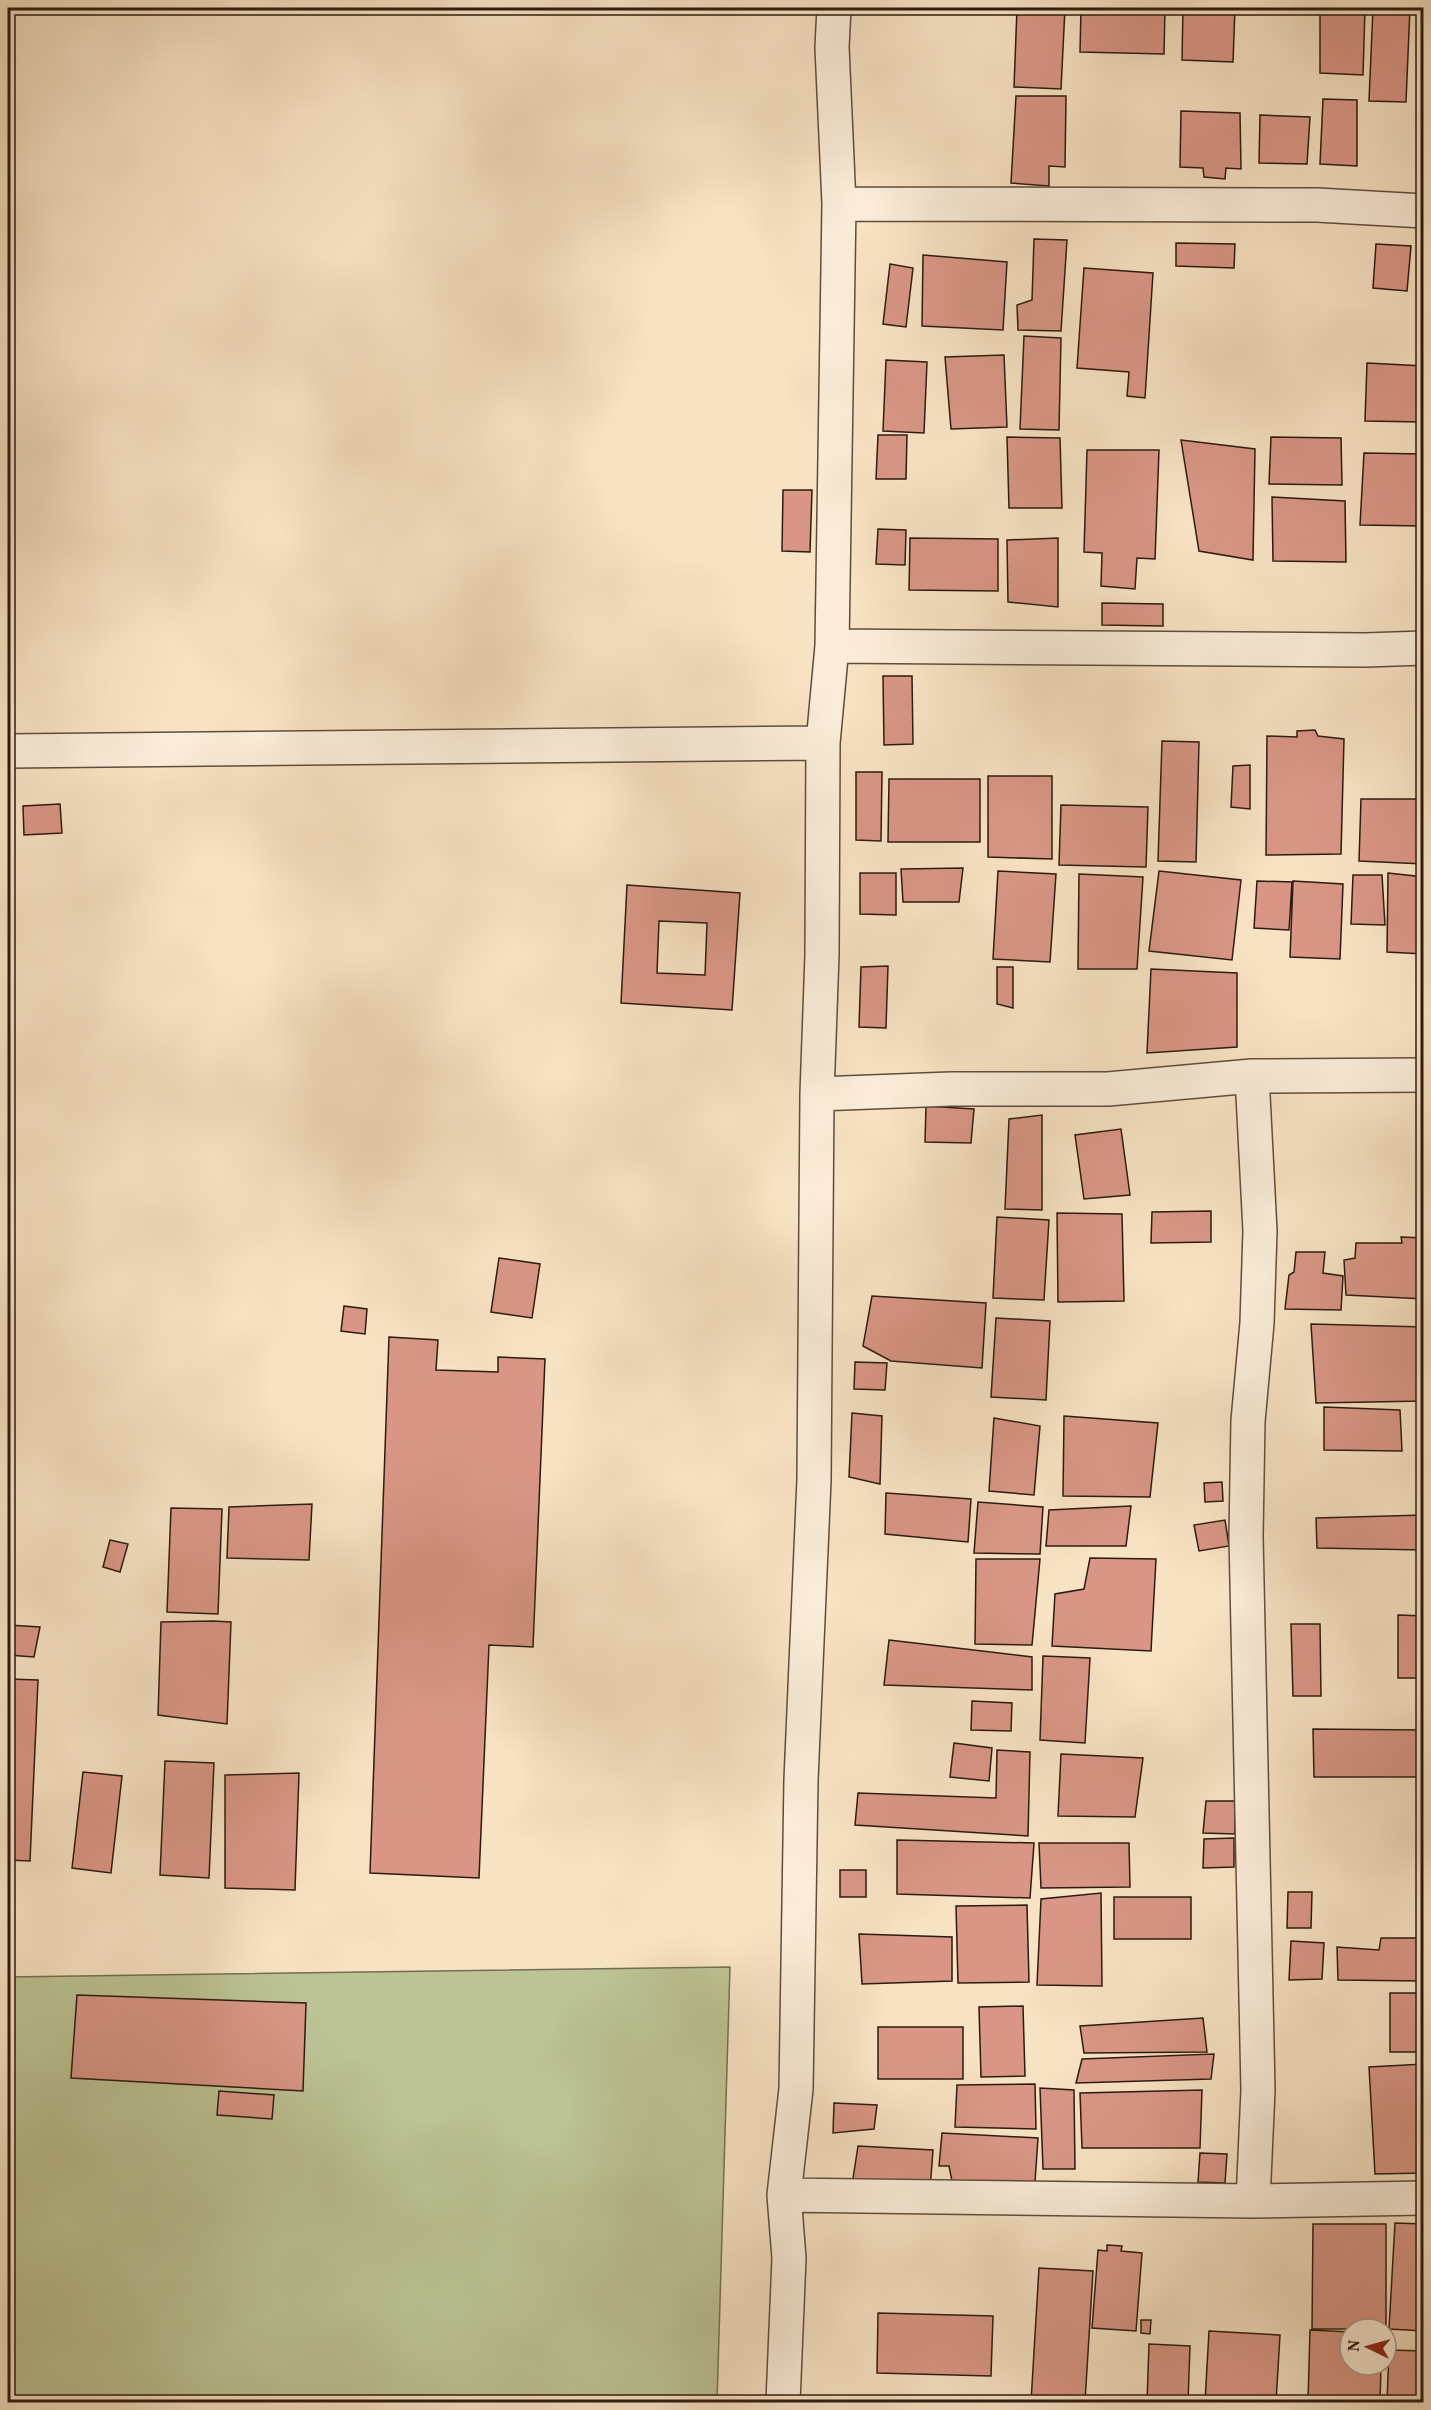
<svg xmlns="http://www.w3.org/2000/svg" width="1431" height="2410" font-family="Vollkorn,serif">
  <rect width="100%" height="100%" fill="#f7e2c3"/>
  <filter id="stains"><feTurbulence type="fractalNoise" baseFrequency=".00333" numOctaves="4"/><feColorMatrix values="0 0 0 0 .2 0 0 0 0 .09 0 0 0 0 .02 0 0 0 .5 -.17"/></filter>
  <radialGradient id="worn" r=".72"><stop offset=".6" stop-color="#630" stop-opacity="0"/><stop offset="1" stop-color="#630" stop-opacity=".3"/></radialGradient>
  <path fill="#bcc394" stroke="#746f52" stroke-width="1.5" d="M 730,1967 L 717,2402 L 8,2402 L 8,1977 Z"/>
  <path fill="#d99686" stroke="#2c1b0f" stroke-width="1.5" fill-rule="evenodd" d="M 1017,8 L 1065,8 L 1061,89 L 1014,87 Z
    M 1081,8 L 1165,8 L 1164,54 L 1080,52 Z
    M 1183,8 L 1235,8 L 1233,62 L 1182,60 Z
    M 1320,8 L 1365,8 L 1363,75 L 1320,73 Z
    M 1373,8 L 1410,8 L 1406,102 L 1369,101 Z
    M 1016,96 L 1066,96 L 1065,167 L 1049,166 L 1049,186 L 1011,183 Z
    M 1323,99 L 1357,100 L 1357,166 L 1320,164 Z
    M 1422,108 L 1424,160 L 1420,160 Z
    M 1181,111 L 1240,113 L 1241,169 L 1226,168 L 1225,179 L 1204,177 L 1203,168 L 1180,167 Z
    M 1260,115 L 1310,117 L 1307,164 L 1259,163 Z
    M 1034,239 L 1067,240 L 1061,331 L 1018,330 L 1017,305 L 1032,300 Z
    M 1176,243 L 1235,244 L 1234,268 L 1176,266 Z
    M 1376,244 L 1411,246 L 1407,291 L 1373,288 Z
    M 923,255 L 1007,262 L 1003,330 L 922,326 Z
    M 890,264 L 913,268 L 906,327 L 883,324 Z
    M 1084,268 L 1153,273 L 1145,398 L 1127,396 L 1129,372 L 1077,368 Z
    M 1024,336 L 1061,338 L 1059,430 L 1020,429 Z
    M 1004,355 L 1007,427 L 951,429 L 945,357 Z
    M 886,360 L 927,362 L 924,433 L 883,431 Z
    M 1367,363 L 1424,366 L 1424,422 L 1365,421 Z
    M 878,435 L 907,435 L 906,479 L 876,479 Z
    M 1007,437 L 1060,438 L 1062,508 L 1009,508 Z
    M 1271,437 L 1341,438 L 1342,485 L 1269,484 Z
    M 1181,440 L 1255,449 L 1253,560 L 1199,551 Z
    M 1087,450 L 1159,450 L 1155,559 L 1137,558 L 1135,589 L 1101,586 L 1102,553 L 1084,552 Z
    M 1364,453 L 1424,454 L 1424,526 L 1360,525 Z
    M 783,490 L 812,490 L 810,552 L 782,551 Z
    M 1272,497 L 1345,501 L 1346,562 L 1273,561 Z
    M 878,529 L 906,530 L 905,565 L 876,564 Z
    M 910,538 L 998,539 L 998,591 L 909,590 Z
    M 1058,538 L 1058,607 L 1008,602 L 1007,540 Z
    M 1102,603 L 1163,604 L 1163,626 L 1102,625 Z
    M 883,676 L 912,676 L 913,744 L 884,745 Z
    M 1315,730 L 1318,736 L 1344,739 L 1341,854 L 1266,855 L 1267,736 L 1297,737 L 1297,731 Z
    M 1162,741 L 1199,742 L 1196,862 L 1158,861 Z
    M 1250,765 L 1250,809 L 1231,807 L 1233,766 Z
    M 856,772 L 882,772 L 881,841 L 856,840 Z
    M 988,776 L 1052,776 L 1052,859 L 988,857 Z
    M 889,779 L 980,779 L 980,842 L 888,842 Z
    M 1361,799 L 1424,799 L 1424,864 L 1359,861 Z
    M 60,804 L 62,833 L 24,835 L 23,806 Z
    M 1061,805 L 1148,807 L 1146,867 L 1059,865 Z
    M 963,868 L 959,902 L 903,902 L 901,869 Z
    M 998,871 L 1056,874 L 1050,962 L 993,959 Z
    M 1159,871 L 1241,880 L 1232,960 L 1149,951 Z
    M 860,873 L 896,873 L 896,915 L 860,914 Z
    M 1388,873 L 1424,877 L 1424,954 L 1387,952 Z
    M 1079,874 L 1143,877 L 1137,969 L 1078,969 Z
    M 1353,875 L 1382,875 L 1385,925 L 1351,924 Z
    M 1257,881 L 1292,882 L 1289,930 L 1254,928 Z
    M 1293,881 L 1343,884 L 1340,959 L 1290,957 Z
    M 627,885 L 740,893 L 732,1010 L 621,1003 ZM 659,921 L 707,923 L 705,975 L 657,973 Z
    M 888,966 L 886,1028 L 859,1027 L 861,967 Z
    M 997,967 L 1013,967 L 1013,1008 L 997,1004 Z
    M 1151,969 L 1237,973 L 1237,1047 L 1147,1053 Z
    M 926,1106 L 974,1109 L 971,1143 L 925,1142 Z
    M 1042,1115 L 1042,1210 L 1005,1209 L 1009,1119 Z
    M 1121,1129 L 1130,1195 L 1084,1199 L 1075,1135 Z
    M 1211,1211 L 1211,1242 L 1151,1243 L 1152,1212 Z
    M 1057,1213 L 1122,1214 L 1124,1301 L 1058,1302 Z
    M 997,1217 L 1049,1220 L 1044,1300 L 993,1298 Z
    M 1401,1237 L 1424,1238 L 1424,1299 L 1346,1295 L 1344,1260 L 1355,1258 L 1356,1243 L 1402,1243 Z
    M 1296,1252 L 1325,1252 L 1323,1273 L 1343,1276 L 1341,1310 L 1285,1309 L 1289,1275 L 1294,1272 Z
    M 499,1258 L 540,1264 L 532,1318 L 491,1312 Z
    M 872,1296 L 986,1303 L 982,1368 L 891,1361 L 863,1346 Z
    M 344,1306 L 367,1309 L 365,1334 L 341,1331 Z
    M 996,1318 L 1050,1321 L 1046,1400 L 991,1397 Z
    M 1311,1324 L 1424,1327 L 1424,1401 L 1316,1403 Z
    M 389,1337 L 438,1340 L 436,1370 L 498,1372 L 498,1357 L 545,1359 L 533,1647 L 489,1645 L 479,1878 L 370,1873 Z
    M 855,1362 L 887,1363 L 885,1390 L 854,1389 Z
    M 1324,1407 L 1400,1410 L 1402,1451 L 1324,1450 Z
    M 852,1413 L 882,1416 L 880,1484 L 849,1477 Z
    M 1064,1416 L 1158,1423 L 1150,1497 L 1063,1496 Z
    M 994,1418 L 1040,1426 L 1034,1495 L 989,1491 Z
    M 1222,1482 L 1223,1501 L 1205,1502 L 1204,1483 Z
    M 886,1493 L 971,1499 L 968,1542 L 885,1534 Z
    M 978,1502 L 1043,1507 L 1040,1554 L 974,1553 Z
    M 312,1504 L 309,1560 L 227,1558 L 229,1507 Z
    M 1131,1506 L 1126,1546 L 1046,1546 L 1049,1510 Z
    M 171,1508 L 222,1509 L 218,1614 L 167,1612 Z
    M 1424,1515 L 1424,1550 L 1317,1548 L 1316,1518 Z
    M 1225,1520 L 1229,1546 L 1199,1551 L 1194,1525 Z
    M 110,1540 L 128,1544 L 120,1572 L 103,1567 Z
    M 1090,1558 L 1156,1559 L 1151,1651 L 1052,1646 L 1055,1594 L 1084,1589 Z
    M 976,1559 L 1040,1559 L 1032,1645 L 975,1644 Z
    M 1398,1615 L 1424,1616 L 1424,1678 L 1398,1678 Z
    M 213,1621 L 231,1622 L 227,1724 L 158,1715 L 161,1622 Z
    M 1291,1624 L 1320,1624 L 1321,1696 L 1293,1696 Z
    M 8,1625 L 40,1627 L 34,1657 L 8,1655 Z
    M 889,1640 L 1032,1657 L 1032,1690 L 884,1685 Z
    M 1043,1656 L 1090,1658 L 1085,1743 L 1040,1740 Z
    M 8,1679 L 38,1680 L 30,1861 L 8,1860 Z
    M 972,1701 L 1012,1703 L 1011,1731 L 971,1730 Z
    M 1313,1729 L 1424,1730 L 1424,1777 L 1314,1777 Z
    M 954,1743 L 992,1748 L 989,1781 L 950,1777 Z
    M 997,1750 L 1030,1752 L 1028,1836 L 855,1825 L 858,1793 L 996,1798 Z
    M 1061,1754 L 1143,1758 L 1135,1817 L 1058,1816 Z
    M 165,1761 L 214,1763 L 209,1878 L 160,1875 Z
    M 83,1772 L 122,1776 L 111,1873 L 72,1868 Z
    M 299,1773 L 295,1890 L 225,1888 L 225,1775 Z
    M 1206,1801 L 1235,1801 L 1235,1834 L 1203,1833 Z
    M 1420,1818 L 1424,1818 L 1424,1881 L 1422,1881 Z
    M 1234,1838 L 1234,1867 L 1203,1868 L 1204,1839 Z
    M 897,1840 L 1034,1843 L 1030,1898 L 897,1894 Z
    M 1039,1843 L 1129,1843 L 1130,1887 L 1041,1888 Z
    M 840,1870 L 866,1870 L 866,1897 L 840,1897 Z
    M 1288,1892 L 1312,1892 L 1311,1928 L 1287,1928 Z
    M 1101,1893 L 1102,1986 L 1037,1985 L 1041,1899 Z
    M 1114,1897 L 1191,1897 L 1191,1939 L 1114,1939 Z
    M 1027,1905 L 1029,1982 L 958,1983 L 956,1906 Z
    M 859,1934 L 952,1937 L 952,1981 L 862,1984 Z
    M 1381,1938 L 1420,1938 L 1422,1981 L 1338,1980 L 1337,1947 L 1379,1950 Z
    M 1291,1941 L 1324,1943 L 1322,1979 L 1289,1980 Z
    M 1390,1993 L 1424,1993 L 1424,2052 L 1390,2052 Z
    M 77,1995 L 306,2003 L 303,2091 L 71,2078 Z
    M 1023,2006 L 1025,2076 L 981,2077 L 979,2007 Z
    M 1203,2018 L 1207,2052 L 1084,2053 L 1080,2026 Z
    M 878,2027 L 963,2027 L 963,2079 L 878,2079 Z
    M 1214,2054 L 1211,2079 L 1076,2083 L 1082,2059 Z
    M 1424,2064 L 1424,2173 L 1375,2174 L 1369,2067 Z
    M 1035,2084 L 1036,2129 L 955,2127 L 957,2085 Z
    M 1040,2088 L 1074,2090 L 1075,2169 L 1043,2169 Z
    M 1202,2090 L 1200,2148 L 1082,2148 L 1080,2093 Z
    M 219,2091 L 274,2095 L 272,2119 L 217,2115 Z
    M 834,2103 L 877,2105 L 874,2129 L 833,2133 Z
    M 942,2133 L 1038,2138 L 1035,2182 L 952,2181 L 949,2166 L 939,2166 Z
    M 858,2146 L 933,2150 L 930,2190 L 852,2185 Z
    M 1200,2153 L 1227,2154 L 1225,2183 L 1198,2182 Z
    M 1395,2223 L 1424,2224 L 1424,2331 L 1389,2329 Z
    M 1313,2224 L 1386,2224 L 1386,2329 L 1312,2329 Z
    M 1107,2245 L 1122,2246 L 1121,2251 L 1142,2253 L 1136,2331 L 1092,2328 L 1098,2250 L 1107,2251 Z
    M 1039,2268 L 1093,2271 L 1085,2402 L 1031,2402 Z
    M 878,2313 L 993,2316 L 991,2376 L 877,2373 Z
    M 1141,2320 L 1151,2320 L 1150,2334 L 1141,2333 Z
    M 1310,2330 L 1350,2332 L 1350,2365 L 1381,2365 L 1380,2402 L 1308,2402 Z
    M 1209,2331 L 1280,2335 L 1276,2402 L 1205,2402 Z
    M 1149,2344 L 1190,2346 L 1188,2402 L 1147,2402 Z
    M 1389,2350 L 1424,2351 L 1424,2402 L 1387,2402 Z"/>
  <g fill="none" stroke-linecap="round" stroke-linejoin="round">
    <g stroke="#5f4d3c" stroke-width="36">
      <path id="minor" d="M 839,204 L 1317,205 L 1424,211
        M 832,646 L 1365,650 L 1424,648
        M 8,751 L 823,743
        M 1252,1076 L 1260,1231 L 1257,1323 L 1248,1421 L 1246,1536 L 1258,2090 L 1253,2201
        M 817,1094 L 951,1089 L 1108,1089 L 1252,1076 L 1424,1075
        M 784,2195 L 1253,2201 L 1424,2198
        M 783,2402 L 789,2258 L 784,2195 L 796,2089 L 801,1780 L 814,1480 L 817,1094 L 822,955 L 823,743 L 832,646 L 839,204 L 832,47 L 834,8"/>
    </g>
    <use href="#minor" stroke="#faecd8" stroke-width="33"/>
  </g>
  <rect width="1431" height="2410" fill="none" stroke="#f7e2c3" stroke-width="30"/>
  <rect x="9" y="9" width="1413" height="2392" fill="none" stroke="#2c1b0f" stroke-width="3"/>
  <rect x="15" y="15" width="1401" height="2380" fill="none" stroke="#2c1b0f" stroke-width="1.5"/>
  <g transform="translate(1368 2347) rotate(275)"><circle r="28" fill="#faecd8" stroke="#a89888" stroke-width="1.5"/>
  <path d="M0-4.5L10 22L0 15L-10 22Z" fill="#8f2418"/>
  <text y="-9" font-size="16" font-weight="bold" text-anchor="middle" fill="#2c1b0f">N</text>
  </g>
  <rect width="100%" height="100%" filter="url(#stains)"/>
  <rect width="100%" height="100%" fill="url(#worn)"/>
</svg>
